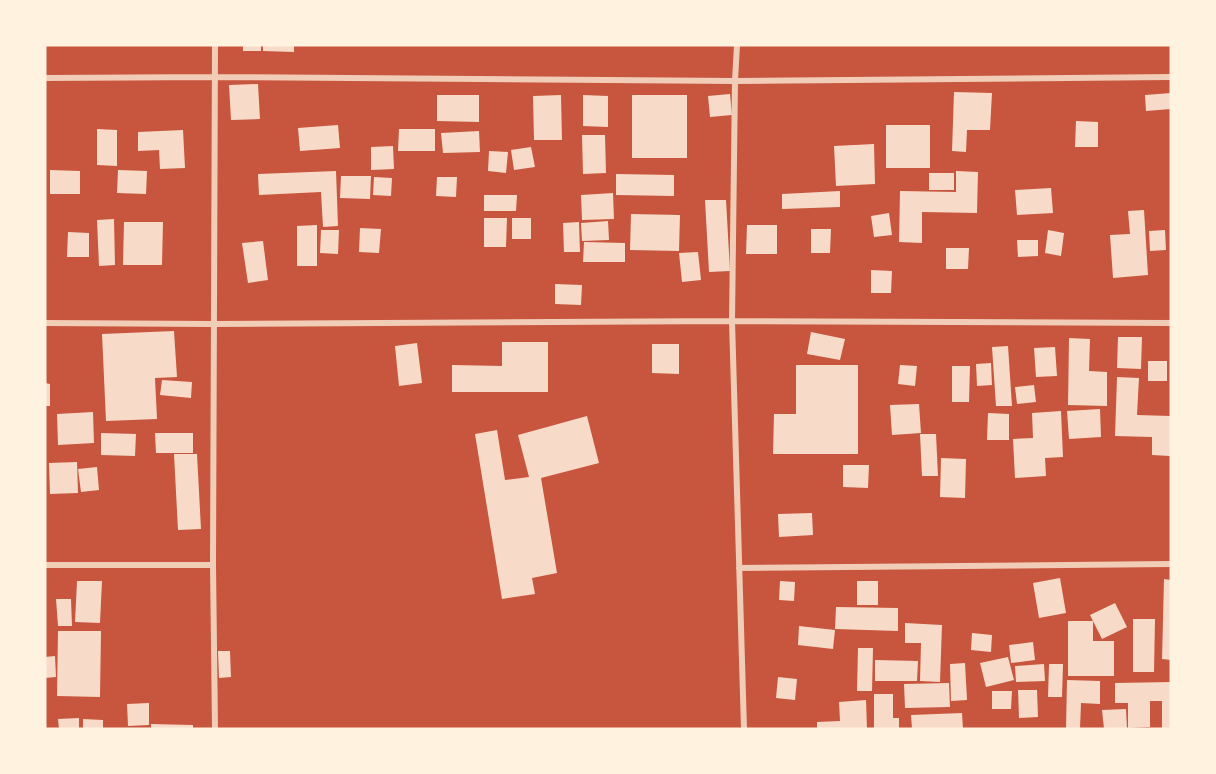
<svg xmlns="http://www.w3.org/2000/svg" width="1216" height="774" font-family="Manrope,sans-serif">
  <rect width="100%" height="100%" fill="#c8553d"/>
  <path fill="#f7dbc8" d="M 243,45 L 261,45 L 261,51 L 243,51 Z
    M 263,45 L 294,45 L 294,52 L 263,51 Z
    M 258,84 L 260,119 L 231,120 L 229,85 Z
    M 954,92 L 992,93 L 990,130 L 967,130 L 966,152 L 952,151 Z
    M 1171,93 L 1171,109 L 1146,111 L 1145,95 Z
    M 730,94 L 732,115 L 710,117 L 708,96 Z
    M 437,95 L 479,95 L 479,122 L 437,121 Z
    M 561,95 L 562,140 L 534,140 L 533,96 Z
    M 583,95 L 608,96 L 608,127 L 583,126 Z
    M 632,95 L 687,95 L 687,158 L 632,158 Z
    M 1076,121 L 1098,122 L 1098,147 L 1075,147 Z
    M 338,125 L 340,148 L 300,151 L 298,128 Z
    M 886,125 L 930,125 L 930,168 L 886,168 Z
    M 97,129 L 117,130 L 117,166 L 97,165 Z
    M 399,129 L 435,129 L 435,151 L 398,151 Z
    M 183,130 L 185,168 L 160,169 L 159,150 L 138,151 L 138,132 Z
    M 479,131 L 480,152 L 443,153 L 441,133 Z
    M 582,135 L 605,135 L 606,173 L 583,174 Z
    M 874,144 L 875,184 L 836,186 L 834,146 Z
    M 393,146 L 394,169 L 371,170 L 371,147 Z
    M 531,147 L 535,167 L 514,170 L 511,150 Z
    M 489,151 L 508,152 L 506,173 L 488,171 Z
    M 50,170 L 80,171 L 80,194 L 50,194 Z
    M 118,170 L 147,171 L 146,194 L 117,193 Z
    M 336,171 L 338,226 L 323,227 L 321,192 L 259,195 L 258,174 Z
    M 956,171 L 978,172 L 977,213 L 922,212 L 922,243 L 899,242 L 900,191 L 956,192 Z
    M 929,173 L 954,173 L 954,190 L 929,190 Z
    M 616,174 L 674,175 L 674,196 L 616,195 Z
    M 341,176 L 371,176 L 370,199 L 340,198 Z
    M 374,177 L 392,178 L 391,196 L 373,195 Z
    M 437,177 L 457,177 L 456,197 L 436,196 Z
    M 1051,188 L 1053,213 L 1017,215 L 1015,190 Z
    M 840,191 L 840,207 L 782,209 L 782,194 Z
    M 613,193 L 614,219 L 582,220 L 581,195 Z
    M 484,195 L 517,195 L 516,211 L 484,211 Z
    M 705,200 L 726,200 L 730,271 L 709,272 Z
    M 1144,210 L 1148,275 L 1113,278 L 1110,235 L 1130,234 L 1128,211 Z
    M 889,213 L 892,235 L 874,237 L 871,216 Z
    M 631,214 L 680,215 L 679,251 L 630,250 Z
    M 484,218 L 507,218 L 506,247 L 484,247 Z
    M 512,218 L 531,218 L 531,239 L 512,239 Z
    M 114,219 L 115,265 L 99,266 L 97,220 Z
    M 608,221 L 609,240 L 582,241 L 581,223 Z
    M 124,222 L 163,222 L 162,265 L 123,265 Z
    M 579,222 L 580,252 L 564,252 L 563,223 Z
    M 317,225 L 317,266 L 297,266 L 297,226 Z
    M 747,225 L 777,225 L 777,254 L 746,254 Z
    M 360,228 L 381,229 L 379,253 L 359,252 Z
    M 811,229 L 831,229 L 830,253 L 811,253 Z
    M 321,230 L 339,230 L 338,254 L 320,253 Z
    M 1048,230 L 1064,233 L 1061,256 L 1045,253 Z
    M 1165,230 L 1166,250 L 1150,251 L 1149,231 Z
    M 68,232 L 89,233 L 89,257 L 67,257 Z
    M 1017,240 L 1038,240 L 1038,256 L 1018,257 Z
    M 263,241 L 268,280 L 248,283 L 242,243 Z
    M 584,242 L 625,243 L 625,262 L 583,262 Z
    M 946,248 L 969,248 L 968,269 L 946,269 Z
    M 698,252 L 701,280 L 682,282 L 679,253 Z
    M 871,270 L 892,271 L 891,293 L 871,293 Z
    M 555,284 L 582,285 L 581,305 L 555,304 Z
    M 174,331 L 177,377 L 155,378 L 157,419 L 106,421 L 102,334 Z
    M 811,332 L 845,339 L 840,360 L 807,354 Z
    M 1118,337 L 1142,337 L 1141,369 L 1117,368 Z
    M 1069,338 L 1090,339 L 1089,371 L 1107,372 L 1107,406 L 1068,405 Z
    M 502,342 L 548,342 L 548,392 L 452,392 L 452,365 L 502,366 Z
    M 417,343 L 422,383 L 399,386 L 395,346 Z
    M 652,344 L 679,344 L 679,374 L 652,373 Z
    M 1008,346 L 1012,406 L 996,406 L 992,347 Z
    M 1055,347 L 1057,376 L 1036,377 L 1034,348 Z
    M 1148,361 L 1167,361 L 1167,381 L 1148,381 Z
    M 991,363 L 992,385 L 977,386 L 976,364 Z
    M 796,365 L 858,365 L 858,454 L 773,454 L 774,414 L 796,414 Z
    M 900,365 L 917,366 L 915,386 L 898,384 Z
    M 952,366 L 970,366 L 969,402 L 952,402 Z
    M 1117,377 L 1139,378 L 1137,415 L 1171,416 L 1170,456 L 1152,455 L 1152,437 L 1115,436 Z
    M 162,380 L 192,382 L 191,398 L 160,395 Z
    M 45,383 L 50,384 L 50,406 L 45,406 Z
    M 1034,385 L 1036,402 L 1017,404 L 1015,387 Z
    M 919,404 L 921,433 L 892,435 L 890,405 Z
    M 1100,409 L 1101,437 L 1069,439 L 1067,411 Z
    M 1061,411 L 1063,457 L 1045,458 L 1046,476 L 1015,478 L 1013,439 L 1033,438 L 1032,413 Z
    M 93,412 L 94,443 L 58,445 L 57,414 Z
    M 988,413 L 1009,414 L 1009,440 L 987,440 Z
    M 587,416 L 599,463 L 541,478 L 557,573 L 532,578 L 535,594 L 502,599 L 475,434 L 497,430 L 505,480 L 529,477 L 518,435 Z
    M 101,433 L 136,434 L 135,456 L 101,455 Z
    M 155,433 L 193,433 L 193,453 L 156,453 Z
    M 920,434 L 936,434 L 938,476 L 922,476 Z
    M 174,454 L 197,454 L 201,529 L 178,530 Z
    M 941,458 L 966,459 L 965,498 L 940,497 Z
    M 77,462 L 78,493 L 50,494 L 49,463 Z
    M 843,465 L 869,465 L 868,488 L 843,487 Z
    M 97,467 L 99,490 L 81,492 L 78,469 Z
    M 812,513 L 813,535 L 779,537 L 778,514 Z
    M 1060,578 L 1066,613 L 1039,618 L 1033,583 Z
    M 1164,579 L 1171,580 L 1171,660 L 1162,659 Z
    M 77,581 L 102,581 L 100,623 L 75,622 Z
    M 780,581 L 795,582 L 794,601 L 779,600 Z
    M 857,581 L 878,581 L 878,605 L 857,605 Z
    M 56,599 L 71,599 L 72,626 L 58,626 Z
    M 1115,603 L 1127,627 L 1102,639 L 1090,615 Z
    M 836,607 L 898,608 L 898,631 L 835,629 Z
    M 1133,619 L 1155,619 L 1154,672 L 1133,672 Z
    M 1068,621 L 1093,621 L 1093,641 L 1114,641 L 1114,676 L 1068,676 Z
    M 905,623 L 942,625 L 940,682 L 920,681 L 921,643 L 905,643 Z
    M 799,626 L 835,630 L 833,649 L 798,645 Z
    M 58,631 L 101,631 L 100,697 L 57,696 Z
    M 972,633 L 992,635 L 991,652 L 971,650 Z
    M 1033,642 L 1035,660 L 1011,663 L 1009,645 Z
    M 858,648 L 873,648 L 872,691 L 857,691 Z
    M 218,651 L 230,651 L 231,677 L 219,678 Z
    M 55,656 L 56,677 L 45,678 L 45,657 Z
    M 1008,657 L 1014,680 L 986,687 L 980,663 Z
    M 875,660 L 918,661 L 917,681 L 875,681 Z
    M 965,663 L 967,700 L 951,701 L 950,664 Z
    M 1044,664 L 1045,681 L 1016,682 L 1015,666 Z
    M 1049,664 L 1063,664 L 1062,697 L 1048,697 Z
    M 778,677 L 797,679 L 795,700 L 776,698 Z
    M 1067,680 L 1100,681 L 1100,704 L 1081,703 L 1080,729 L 1066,729 Z
    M 1171,682 L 1171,729 L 1162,729 L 1162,701 L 1150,701 L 1150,727 L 1128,728 L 1128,703 L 1115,703 L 1115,683 Z
    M 949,683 L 950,707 L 905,708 L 904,684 Z
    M 1018,690 L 1037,690 L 1038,717 L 1019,718 Z
    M 992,691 L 1012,691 L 1011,709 L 992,709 Z
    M 874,694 L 893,694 L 893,718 L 899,718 L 899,729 L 874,729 Z
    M 866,700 L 867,729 L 817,729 L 817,722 L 840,721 L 839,702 Z
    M 149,703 L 149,725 L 128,726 L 127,704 Z
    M 1126,709 L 1127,729 L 1104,729 L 1102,710 Z
    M 962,713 L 963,729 L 912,729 L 911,715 Z
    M 79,718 L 79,729 L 59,729 L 58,719 Z
    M 83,719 L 103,720 L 103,729 L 83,729 Z
    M 151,724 L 193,725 L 193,729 L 151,729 Z"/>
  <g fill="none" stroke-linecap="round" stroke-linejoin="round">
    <path stroke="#f1ccb7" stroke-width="6" d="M 215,45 L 213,565 L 215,729
      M 737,45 L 735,81 L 732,321 L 744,729
      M 45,78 L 214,77 L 735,81 L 1171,77
      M 45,323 L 213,324 L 732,321 L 1171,323
      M 45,565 L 213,565
      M 739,568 L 1171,564"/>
  </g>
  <rect width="1216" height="774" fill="none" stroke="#fff3e0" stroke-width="93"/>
</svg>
